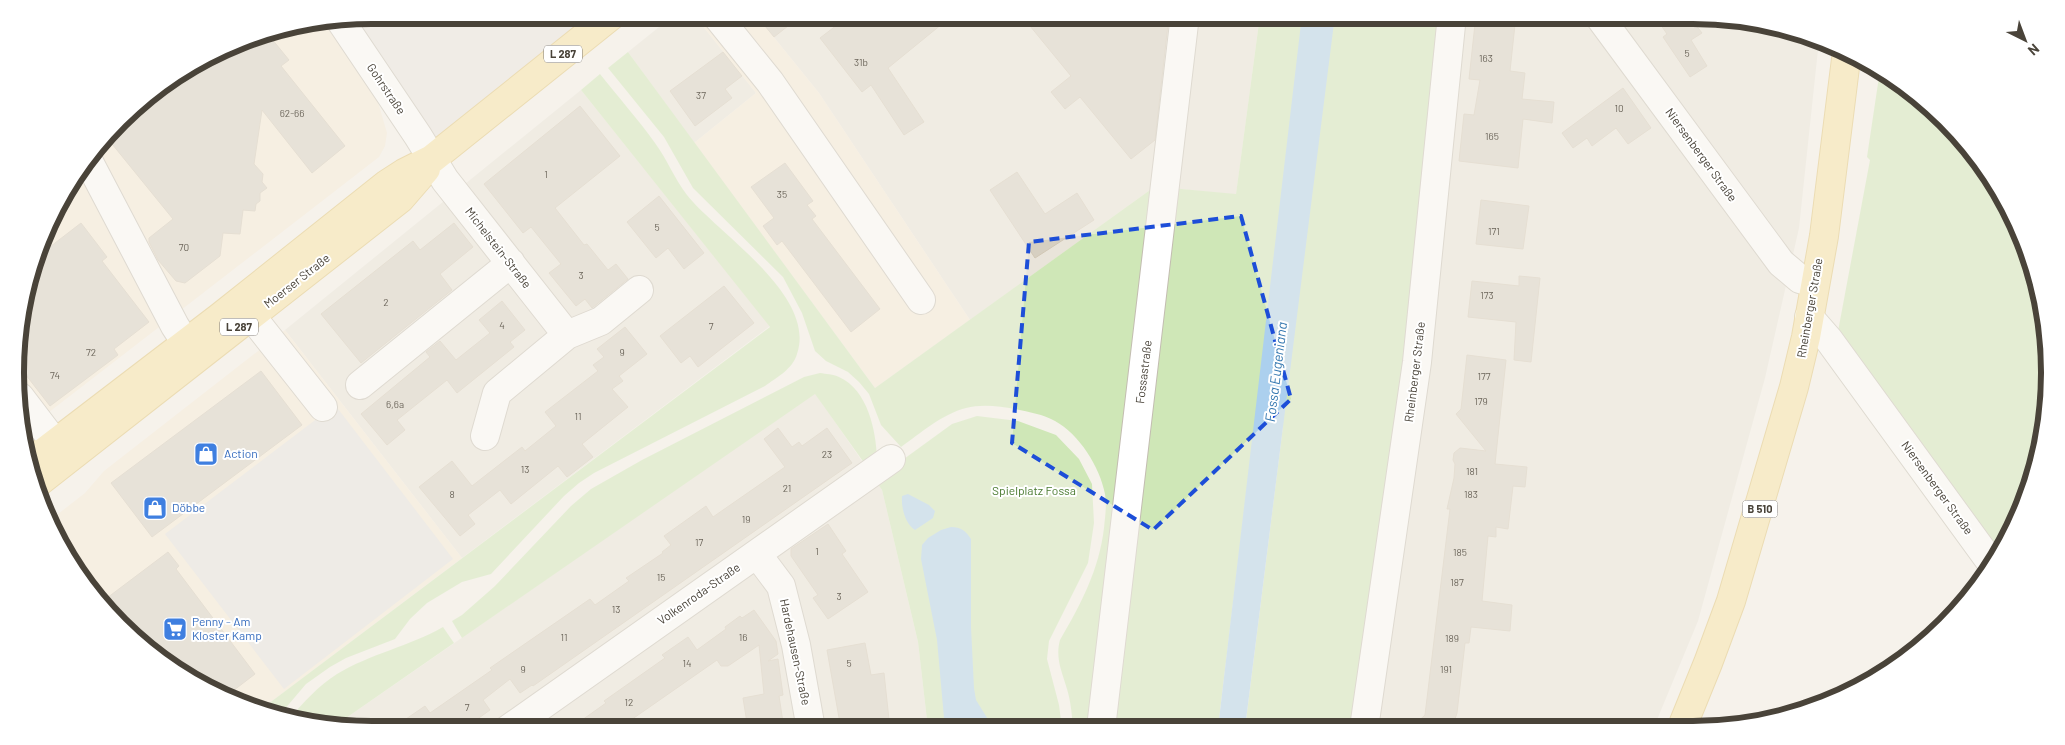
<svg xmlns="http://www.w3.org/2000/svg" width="2065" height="745" font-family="Barlow,sans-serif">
  <rect width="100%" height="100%" fill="#f5f2eb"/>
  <path fill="#e9e4da" d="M 674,15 L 694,15 L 756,93 L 694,143 L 628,52 Z
    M 756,15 L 1260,15 L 1236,195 L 1171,188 L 1150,190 L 970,320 L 819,93 Z
    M 1452,15 L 1693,15 L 1785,27 L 1819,40 L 1799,228 L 1765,378 L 1698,621 L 1654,727 L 1364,728 Z
    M 581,90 L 770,326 L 462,558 L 285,330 Z
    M 815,393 L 882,490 L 918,642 L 928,729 L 373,730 L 336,725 Z"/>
  <path fill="#f5ead8" d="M 694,15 L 756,15 L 819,93 L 970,320 L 875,388 L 694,143 L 756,93 Z
    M 329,22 L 355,61 L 378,102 L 387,133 L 385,146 L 379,157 L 22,433 L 18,326 L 34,258 L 63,194 L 137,104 L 194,63 L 257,34 Z
    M 285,330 L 462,558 L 260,710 L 215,693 L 155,656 L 75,571 L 49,521 L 85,493 L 104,471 Z"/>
  <path fill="#e8e4e0" d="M 373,15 L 600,15 L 426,152 L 340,20 Z"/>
  <path fill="#cfe7b7" d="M 1260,15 L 1452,15 L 1364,728 L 1245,728 L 1283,426 L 1256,413 L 1218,728 L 1113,728 L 1171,188 L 1236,194 Z
    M 628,52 L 875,388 L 1150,190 L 1123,505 L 1096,728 L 1073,728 C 1072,716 1071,702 1067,689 C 1062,672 1055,658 1060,640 C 1081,604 1099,570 1104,528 C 1105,517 1107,505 1105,494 C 1100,467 1079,434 1055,421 C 1043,414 1028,412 1015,409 C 999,406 981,404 966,408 C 942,414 921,433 901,447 L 881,425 L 869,394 L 859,382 L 848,372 L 826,361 L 815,351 L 802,313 L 783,277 L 693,188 L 664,137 L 608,68 Z
    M 1880,70 L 1910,89 L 1961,137 L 2002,194 L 2031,258 L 2047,326 L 2049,396 L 2038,465 L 2002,551 L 1993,562 L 1836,342 L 1870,160 L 1867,157 Z
    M 600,74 C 618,97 638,119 655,143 C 667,159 674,178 687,195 C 718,234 817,295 797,354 C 793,369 776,378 765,386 L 594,473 L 579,483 L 564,496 L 491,574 L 462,582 L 427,603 L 410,619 L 395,639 L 346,658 L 330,667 L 306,684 L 278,717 L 260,710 L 770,327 L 581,90 Z
    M 820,373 C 826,374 833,374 839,377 C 868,390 876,431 877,458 L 867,467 L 815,394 L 462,638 L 452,621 L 462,615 L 495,586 L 571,506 L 591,489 L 642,460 L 804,377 Z
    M 977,416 L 1018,421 L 1056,435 L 1079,459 L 1092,484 L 1094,523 L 1088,563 L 1049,641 L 1047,659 L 1059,705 L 1062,728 L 928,729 L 918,642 L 882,490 L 875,480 L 952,424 Z
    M 443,627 L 454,643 L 336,725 L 289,719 C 304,702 318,686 337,674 C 370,654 410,646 443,627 Z"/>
  <path fill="#e4e2df" d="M 335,405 L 453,559 L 284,689 L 165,534 Z"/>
  <path fill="#acd0ee" d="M 1302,15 L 1335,15 L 1245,728 L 1218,728 Z
    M 908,494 L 929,505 L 935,511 L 933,518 L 915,530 C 905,524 901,507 902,496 Z
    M 951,527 C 961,527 966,531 971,539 L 971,627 L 974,688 L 976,700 L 994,729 L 945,729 L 937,640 L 921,559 L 922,545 L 928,538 L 941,530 Z"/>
  <path fill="#d6cfc1" stroke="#d1c7b5" d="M 756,15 L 780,15 L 788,26 L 774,37 Z
    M 850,15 L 953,15 L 888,68 L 924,122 L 904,135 L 871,85 L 862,92 L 820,38 Z
    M 1021,15 L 1169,15 L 1155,140 L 1131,159 L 1080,97 L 1065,109 L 1051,92 L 1071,76 Z
    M 1476,15 L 1516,15 L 1510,71 L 1525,73 L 1522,99 L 1554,102 L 1552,123 L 1523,119 L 1518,168 L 1459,161 L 1464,114 L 1474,115 L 1480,80 L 1469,79 Z
    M 1654,15 L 1688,15 L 1702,33 L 1691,40 L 1707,66 L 1690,77 L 1663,37 L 1667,34 Z
    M 267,33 L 289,60 L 281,66 L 345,146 L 312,173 L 262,110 L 254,164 L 263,174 L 262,182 L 267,188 L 260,193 L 260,201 L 256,204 L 255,211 L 243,210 L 240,234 L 223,233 L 220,256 L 185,283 L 176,281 L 158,260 L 149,242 L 149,238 L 173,219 L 108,139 L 137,104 L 194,63 L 257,34 Z
    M 723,52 L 742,76 L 725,89 L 732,98 L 695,126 L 670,91 Z
    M 1623,88 L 1651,128 L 1628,144 L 1616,128 L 1592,146 L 1587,138 L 1573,148 L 1562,133 Z
    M 580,106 L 620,156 L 555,208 L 584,245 L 587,244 L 608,270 L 616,264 L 628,279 L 592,308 L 585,299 L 576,306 L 549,273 L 561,264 L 531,227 L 523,233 L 484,184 Z
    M 785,163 L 813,201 L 807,205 L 816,216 L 812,219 L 880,309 L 851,332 L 782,241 L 777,245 L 763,226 L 774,218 L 751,187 Z
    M 1017,172 L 1045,214 L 1077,193 L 1094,220 L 1035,258 L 990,190 Z
    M 659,196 L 704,253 L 684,269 L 668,248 L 656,258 L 627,222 Z
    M 1481,200 L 1529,206 L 1523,249 L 1476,244 Z
    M 81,223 L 107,257 L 102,261 L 149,322 L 114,349 L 118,355 L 50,406 L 19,366 L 18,326 L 33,260 Z
    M 454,223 L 473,247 L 440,274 L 452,290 L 361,363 L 321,314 L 413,241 L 420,250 Z
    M 1519,276 L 1540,278 L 1531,362 L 1514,360 L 1516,322 L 1468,317 L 1472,281 L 1519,286 Z
    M 724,286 L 754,323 L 698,367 L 690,356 L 681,363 L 660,336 Z
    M 502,301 L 525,330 L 510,342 L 514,347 L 457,393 L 447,380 L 397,420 L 405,430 L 387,445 L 361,414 L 430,357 L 426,352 L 440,341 L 456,360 L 490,333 L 479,320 Z
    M 625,327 L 647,354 L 619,376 L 623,381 L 612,389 L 628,407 L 582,444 L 593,457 L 567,477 L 558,466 L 511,504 L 500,490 L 468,515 L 475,524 L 460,536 L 419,487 L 452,461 L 472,486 L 522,447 L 525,451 L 556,426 L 545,412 L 598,371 L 593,365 L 604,357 L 597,349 Z
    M 1467,355 L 1506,360 L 1495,464 L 1527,467 L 1525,487 L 1513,486 L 1508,529 L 1496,527 L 1496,537 L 1488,536 L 1482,601 L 1512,605 L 1510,631 L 1471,627 L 1469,643 L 1465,643 L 1457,713 L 1452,728 L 1411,728 L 1425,715 L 1450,509 L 1447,509 L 1454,478 L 1455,464 L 1453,460 L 1454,453 L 1460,448 L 1486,451 L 1456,414 L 1461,409 Z
    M 261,371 L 302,425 L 152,537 L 111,483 Z
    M 778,428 L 792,447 L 799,442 L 802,446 L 827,428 L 852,463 L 533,686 L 532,685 L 520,693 L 510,679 L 483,700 L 490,710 L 462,730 L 390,730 L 425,706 L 430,713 L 492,670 L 490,668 L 590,599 L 595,605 L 629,581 L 626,578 L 663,553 L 662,552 L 671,545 L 664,536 L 706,506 L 713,517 L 785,467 L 764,439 Z
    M 828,524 L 846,551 L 842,554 L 868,592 L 828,619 L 813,598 L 818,595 L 791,556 L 791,549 Z
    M 168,552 L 179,566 L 176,569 L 255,674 L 225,697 L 215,693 L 155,656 L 103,601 Z
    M 754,610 L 776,641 L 778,654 L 768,661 L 778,659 L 783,695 L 779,696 L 784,729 L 748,729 L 743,698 L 764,694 L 759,645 L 728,666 L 721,666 L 717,660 L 618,729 L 568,730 L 606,703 L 604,701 L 665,658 L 662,655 L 688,637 L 697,650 L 726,629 L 725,627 L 740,616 L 742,618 Z
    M 865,643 L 871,675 L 884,673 L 890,729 L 841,729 L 827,650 Z"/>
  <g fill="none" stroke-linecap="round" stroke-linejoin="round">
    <g stroke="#c3bdb1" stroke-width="30">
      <path id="minor" d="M 716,15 L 770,82 L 921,300
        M 1598,15 L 1781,263 L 1800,279 L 1814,283
        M 340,20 L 418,136 L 445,180 L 567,335
        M 89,162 L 175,326 L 186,343
        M 252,317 L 323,407
        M 1809,317 L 1829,340 L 1992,564
        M 360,385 L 511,263
        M 20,397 L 55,443
        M 485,436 L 497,393 L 567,335 L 601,321 L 639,290
        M 757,554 L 781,586 L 796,645 L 811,729
        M 1101,728 L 1185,15
        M 1364,728 L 1417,362 L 1452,15
        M 507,730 L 891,459"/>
    </g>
    <g stroke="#dfc170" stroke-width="30">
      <path id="major" d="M 28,464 L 220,317 L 387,184 L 404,173 L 432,159 L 612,15
        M 35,485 L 400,199 L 426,169
        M 1682,727 L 1708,663 L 1731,601 L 1794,387 L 1806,337 L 1824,236 L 1847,51"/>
    </g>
    <use href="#minor" stroke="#fff" stroke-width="28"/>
    <use href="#major" stroke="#f9e3a0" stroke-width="28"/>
  </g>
  <path d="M0 0H2065V745H0ZM 1241,216 L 1291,399 L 1153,530 L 1012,443 L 1029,242 Z" fill="#f5f2eb" fill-opacity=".55" fill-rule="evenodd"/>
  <path fill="none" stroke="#1d4ed8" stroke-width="4" stroke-dasharray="10 6" stroke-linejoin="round" d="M 1241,216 L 1291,399 L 1153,530 L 1012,443 L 1029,242 Z"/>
  <defs>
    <g id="shop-square" transform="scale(1.25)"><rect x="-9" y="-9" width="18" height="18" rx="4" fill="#3f7fe0" stroke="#fff"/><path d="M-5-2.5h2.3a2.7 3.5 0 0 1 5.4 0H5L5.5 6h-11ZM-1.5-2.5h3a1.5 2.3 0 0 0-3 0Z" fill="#fff"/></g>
    <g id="supermarket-square" transform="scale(1.25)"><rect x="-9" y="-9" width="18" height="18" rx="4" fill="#3f7fe0" stroke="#fff"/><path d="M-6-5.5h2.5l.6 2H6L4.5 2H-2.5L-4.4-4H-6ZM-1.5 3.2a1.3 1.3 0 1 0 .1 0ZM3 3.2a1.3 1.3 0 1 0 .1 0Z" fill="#fff"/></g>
  </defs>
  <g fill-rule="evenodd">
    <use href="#shop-square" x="206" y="454"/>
    <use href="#shop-square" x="155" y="508"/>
    <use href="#supermarket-square" x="175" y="629"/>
  </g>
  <g text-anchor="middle" stroke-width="4" stroke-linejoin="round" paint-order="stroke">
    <g font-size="10" fill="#6c665b">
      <text x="1687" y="57">5</text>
      <text x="1486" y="62">163</text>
      <text x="861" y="66">31b</text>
      <text x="701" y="99">37</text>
      <text x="1619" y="112">10</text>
      <text x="292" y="117">62-66</text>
      <text x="1492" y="140">165</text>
      <text x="546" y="178">1</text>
      <text x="782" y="198">35</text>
      <text x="657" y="231">5</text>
      <text x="1494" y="235">171</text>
      <text x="184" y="251">70</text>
      <text x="581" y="279">3</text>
      <text x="1487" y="299">173</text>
      <text x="386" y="306">2</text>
      <text x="502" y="329">4</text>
      <text x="711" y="330">7</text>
      <text x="91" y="356">72</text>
      <text x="622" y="356">9</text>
      <text x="55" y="379">74</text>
      <text x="1484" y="380">177</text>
      <text x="1481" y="405">179</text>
      <text x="395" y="408">6,6a</text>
      <text x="578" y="420">11</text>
      <text x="827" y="458">23</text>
      <text x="525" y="473">13</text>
      <text x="1472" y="475">181</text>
      <text x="787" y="492">21</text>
      <text x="452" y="498">8</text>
      <text x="1471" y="498">183</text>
      <text x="746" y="523">19</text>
      <text x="699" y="546">17</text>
      <text x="817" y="555">1</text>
      <text x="1460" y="556">185</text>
      <text x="661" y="581">15</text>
      <text x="1457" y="586">187</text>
      <text x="839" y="600">3</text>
      <text x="616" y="613">13</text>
      <text x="564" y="641">11</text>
      <text x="743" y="641">16</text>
      <text x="1452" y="642">189</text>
      <text x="687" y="667">14</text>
      <text x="849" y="667">5</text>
      <text x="523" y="673">9</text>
      <text x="1446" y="673">191</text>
      <text x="629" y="706">12</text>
      <text x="467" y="711">7</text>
    </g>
    <g fill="#fff" stroke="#807b74" stroke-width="1">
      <rect x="544" y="45.5" width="38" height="17" rx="4"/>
      <rect x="220" y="318.5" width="38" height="17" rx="4"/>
      <rect x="1742.5" y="500.5" width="35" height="17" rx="4"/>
    </g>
    <g font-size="11" font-weight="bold" fill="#494339">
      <text x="563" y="58">L 287</text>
      <text x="239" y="331">L 287</text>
      <text x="1760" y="513">B 510</text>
    </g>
    <g font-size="12" fill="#494339" stroke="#fff">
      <text transform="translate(386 89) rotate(56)" y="4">Gohrstraße</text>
      <text transform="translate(1701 155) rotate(54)" y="4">Niersenberger Straße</text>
      <text transform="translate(498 248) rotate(52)" y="4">Michelstein-Straße</text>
      <text transform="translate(297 281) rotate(-38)" y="4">Moerser Straße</text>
      <text transform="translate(1810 308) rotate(-80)" y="4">Rheinberger Straße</text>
      <text transform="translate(1144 372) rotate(-83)" y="4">Fossastraße</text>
      <text transform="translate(1415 372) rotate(-83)" y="4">Rheinberger Straße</text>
      <text transform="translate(1937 488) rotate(54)" y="4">Niersenberger Straße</text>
      <text transform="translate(699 594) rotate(-35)" y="4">Volkenroda-Straße</text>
      <text transform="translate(795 652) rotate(78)" y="4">Hardehausen-Straße</text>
    </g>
    <g font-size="12" fill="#366cbe" stroke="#fff" text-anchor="start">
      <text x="224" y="458">Action</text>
      <text x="172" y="512">Döbbe</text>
      <text x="192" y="626">Penny - Am<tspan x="192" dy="14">Kloster Kamp</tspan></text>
    </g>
    <g font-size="12" fill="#48792e" stroke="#fff">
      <text x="1034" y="495">Spielplatz Fossa</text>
    </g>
    <g font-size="14" font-style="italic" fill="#3679b1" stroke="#fff">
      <text transform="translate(1276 372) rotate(-83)" y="5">Fossa Eugeniana</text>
    </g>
  </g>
  <path d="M0 0H2065V745H0ZM372 24H1693A348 348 0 0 1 2041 372V373A348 348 0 0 1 1693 721H372A348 348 0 0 1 24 373V372A348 348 0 0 1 372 24Z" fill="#fff" fill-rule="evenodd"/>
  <path fill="none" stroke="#494339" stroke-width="6" d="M372 24H1693A348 348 0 0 1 2041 372V373A348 348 0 0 1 1693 721H372A348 348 0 0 1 24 373V372A348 348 0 0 1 372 24Z"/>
  <g transform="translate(2025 40) rotate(138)" stroke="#ffffff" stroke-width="4" paint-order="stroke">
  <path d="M0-4L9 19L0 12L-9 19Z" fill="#494339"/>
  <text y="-8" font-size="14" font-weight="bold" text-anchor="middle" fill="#494339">N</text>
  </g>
</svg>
